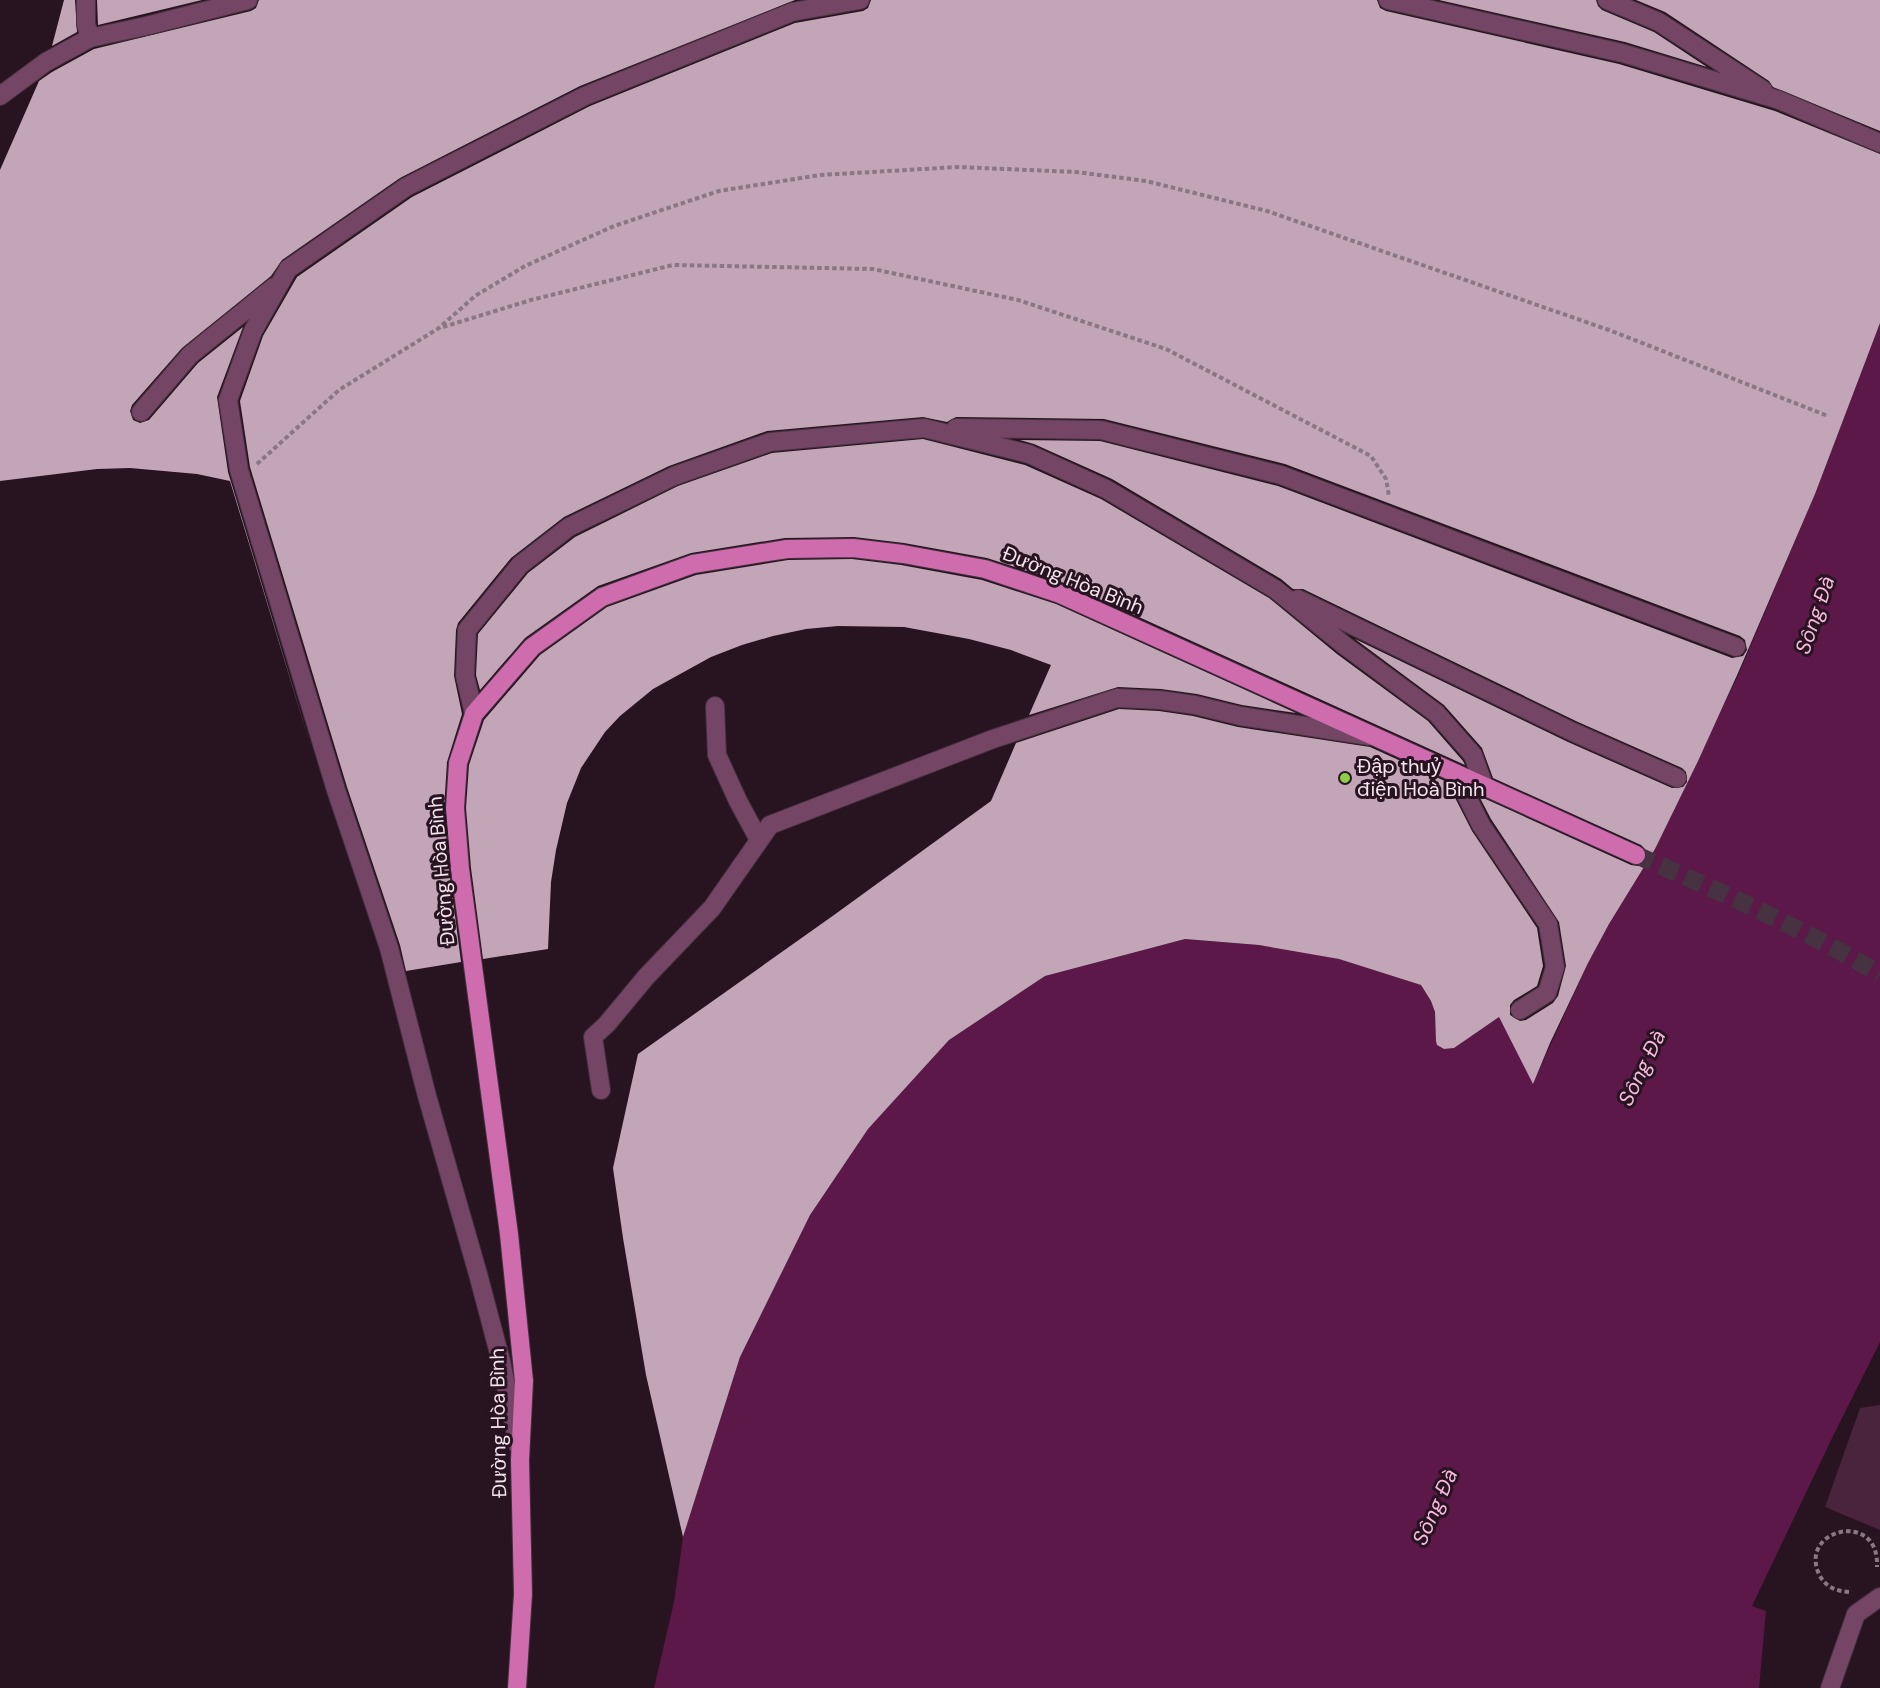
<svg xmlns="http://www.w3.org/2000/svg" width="1880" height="1688" font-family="'DM Sans',sans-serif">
  <rect width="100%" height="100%" fill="#281321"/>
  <path fill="#4a233d" d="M 1880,1405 L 1880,1530 L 1825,1507 L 1860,1408 Z"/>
  <path fill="#5b1848" d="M 1880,323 L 1880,1342 L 1834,1434 L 1752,1606 L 1766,1611 L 1759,1688 L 654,1688 L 674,1602 L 683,1537 L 740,1357 L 810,1214 L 868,1129 L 949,1040 L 1045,976 L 1185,939 L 1259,945 L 1297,950 L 1339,959 L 1421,985 L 1431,1001 L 1435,1012 L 1437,1045 L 1444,1049 L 1454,1048 L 1499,1017 L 1533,1083 L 1588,963 L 1609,924 L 1655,849 L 1739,673 L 1815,494 Z"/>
  <path fill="#c2a6b7" d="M 64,0 L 75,0 L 77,32 L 52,46 Z
    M 97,0 L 202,0 L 98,25 Z
    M 259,0 L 795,0 L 580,86 L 400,178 L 282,260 L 271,276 L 182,348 L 132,405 L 130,411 L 133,420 L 140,423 L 149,420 L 198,363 L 243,327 L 217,397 L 228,472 L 312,751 L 230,481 L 197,474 L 130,468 L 97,469 L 0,481 L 0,170 L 39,81 L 52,72 L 94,49 L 251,11 L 256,8 Z
    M 871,0 L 1377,0 L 1380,8 L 1386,11 L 1619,64 L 1775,111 L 1880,154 L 1880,323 L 1815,494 L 1738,673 L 1698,761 L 1655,849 L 1609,924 L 1588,963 L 1550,1043 L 1533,1084 L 1499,1017 L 1454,1048 L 1444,1049 L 1437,1045 L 1436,1041 L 1435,1012 L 1431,1001 L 1421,985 L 1339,959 L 1259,945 L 1185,939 L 1045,976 L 949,1040 L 868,1129 L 810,1215 L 740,1357 L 683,1537 L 646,1375 L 623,1238 L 613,1168 L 638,1054 L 834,915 L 991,801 L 1016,743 L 1119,709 L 1159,711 L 1193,716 L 1238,727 L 1370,747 L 1447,782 L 1472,831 L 1537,928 L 1543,966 L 1537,986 L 1514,1000 L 1510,1005 L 1510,1015 L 1520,1021 L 1526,1020 L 1553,1003 L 1558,996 L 1566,966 L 1559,922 L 1491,819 L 1479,796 L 1631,865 L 1638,866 L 1643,864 L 1647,854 L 1645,849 L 1641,845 L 1493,778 L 1482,748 L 1444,705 L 1355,639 L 1568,742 L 1672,788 L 1683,787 L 1687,782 L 1686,772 L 1682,768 L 1578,722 L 1303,589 L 1293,589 L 1281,579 L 1112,479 L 1034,444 L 1020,440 L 1100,441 L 1278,486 L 1732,658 L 1743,656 L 1747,650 L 1745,640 L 1740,636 L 1285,464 L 1104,419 L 956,417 L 947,422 L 923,417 L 767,431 L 669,466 L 564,517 L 511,558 L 458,623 L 456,630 L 454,676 L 462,714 L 447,762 L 444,809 L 449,870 L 461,962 L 406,971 L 400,945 L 347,787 L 250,467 L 240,401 L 263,336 L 297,277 L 412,197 L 590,106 L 795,23 L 863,11 L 868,8 Z
    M 1439,0 L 1596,0 L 1598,6 L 1602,10 L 1654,32 L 1707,67 L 1625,42 Z
    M 1636,0 L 1880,0 L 1880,131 L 1773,87 L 1769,81 L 1665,12 Z
    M 923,439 L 1025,465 L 1101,499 L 1269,598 L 1337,654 L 1428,721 L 1463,761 L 1465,765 L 1064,583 L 987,558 L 904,543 L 854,537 L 785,538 L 691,553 L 598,586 L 525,638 L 480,690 L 476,675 L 478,634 L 528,573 L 575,537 L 678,486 L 772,453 Z
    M 852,559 L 901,565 L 982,580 L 1056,604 L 1296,713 L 1242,705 L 1197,694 L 1161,689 L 1118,687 L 1029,715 L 1051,665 L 1011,650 L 969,639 L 904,627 L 838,626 L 806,629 L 773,636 L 742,645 L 711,657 L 653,689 L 620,716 L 605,732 L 581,768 L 567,803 L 556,850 L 551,882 L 548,949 L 483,959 L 471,868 L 466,808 L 469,765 L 484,720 L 540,655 L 607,607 L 696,575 L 788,560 Z"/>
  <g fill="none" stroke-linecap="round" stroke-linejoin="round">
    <path stroke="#463240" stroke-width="18" stroke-dasharray="18 9" stroke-linecap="butt" d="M 1636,855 C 1719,891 1802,928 1880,974"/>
    <g stroke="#44303e" stroke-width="20">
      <path id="minor" d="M 86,0 L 86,24 L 90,38
        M 1388,0 L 1622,53 L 1779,100 L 1880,143
        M 1607,0 L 1659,22 L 1763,90
        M 0,96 L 46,62 L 90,38 L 146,26 L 248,0
        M 141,412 L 190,355 L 274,287
        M 956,428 L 1101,430 L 1281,475 L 1736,647
        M 1298,599 L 1573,732 L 1677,778
        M 715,706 L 717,755 L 738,801 L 759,840
        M 474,714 L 465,676 L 467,630 L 520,565 L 569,527 L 674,476 L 770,442 L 924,428 L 1029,454 L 1106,489 L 1275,589 L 1344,645 L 1436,713 L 1473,755 L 1484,786
        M 1455,773 L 1481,825 L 1548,924 L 1555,967 L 1547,993 L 1520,1010
        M 601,1090 L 593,1037 L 607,1024 L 646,977 L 712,908 L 770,825 L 993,739 L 1117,698 L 1160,700 L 1195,705 L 1240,716 L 1369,736
        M 518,1445 L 501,1361 L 478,1274 L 427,1096 L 389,948 L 336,790 L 239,470 L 228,400 L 253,331 L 288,269 L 406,187 L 585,96 L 792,12 L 860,0
        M 1830,1688 L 1856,1614 L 1880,1597"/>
    </g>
    <g stroke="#44303e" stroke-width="20">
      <path id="major" d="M 517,1688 L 523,1594 L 520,1460 L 524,1381 L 509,1234 L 460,869 L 455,808 L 458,763 L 474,714 L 532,647 L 602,597 L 693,564 L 787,549 L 853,548 L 903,554 L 985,569 L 1060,594 L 1636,855"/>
    </g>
    <path stroke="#897782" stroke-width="4" stroke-dasharray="4.5 3" stroke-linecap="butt" d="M 443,327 L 531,300 L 673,265 L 873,269 L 1018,300 L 1166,349 L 1371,456 L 1386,479 L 1389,496
      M 257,464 L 339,390 L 439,328 L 475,296 L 525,266 L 614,226 L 719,191 L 820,175 L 958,167 L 1076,172 L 1146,181 L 1267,211 L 1609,330 L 1828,416
      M 1849,1592 C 1836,1591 1825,1587 1819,1574 C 1798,1529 1880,1509 1877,1567"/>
    <use href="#minor" stroke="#744564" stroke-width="18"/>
    <use href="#major" stroke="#ce6cae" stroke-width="18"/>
  </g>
  <circle fill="#8dce44" stroke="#281321" stroke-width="2" cx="1345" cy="778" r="6"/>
  <g text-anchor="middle" stroke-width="6" stroke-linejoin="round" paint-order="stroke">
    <g font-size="20" fill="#f3e4ed" stroke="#281321">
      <text transform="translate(1073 580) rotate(22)" y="7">Đường Hòa Bình</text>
      <text transform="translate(441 871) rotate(-95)" y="7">Đường Hòa Bình</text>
      <text transform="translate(498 1423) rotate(-91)" y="7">Đường Hòa Bình</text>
    </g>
    <g font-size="20" fill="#f3e4ed" stroke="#281321" text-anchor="start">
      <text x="1357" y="773">Đập thuỷ<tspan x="1357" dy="23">điện Hoà Bình</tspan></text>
    </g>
    <g font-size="21" font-style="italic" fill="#f8bae1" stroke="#281321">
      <text transform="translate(1815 615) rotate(-71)" y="7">Sông Đà</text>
      <text transform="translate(1642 1068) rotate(-64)" y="7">Sông Đà</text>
      <text transform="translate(1435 1507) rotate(-66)" y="7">Sông Đà</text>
    </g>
  </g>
</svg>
